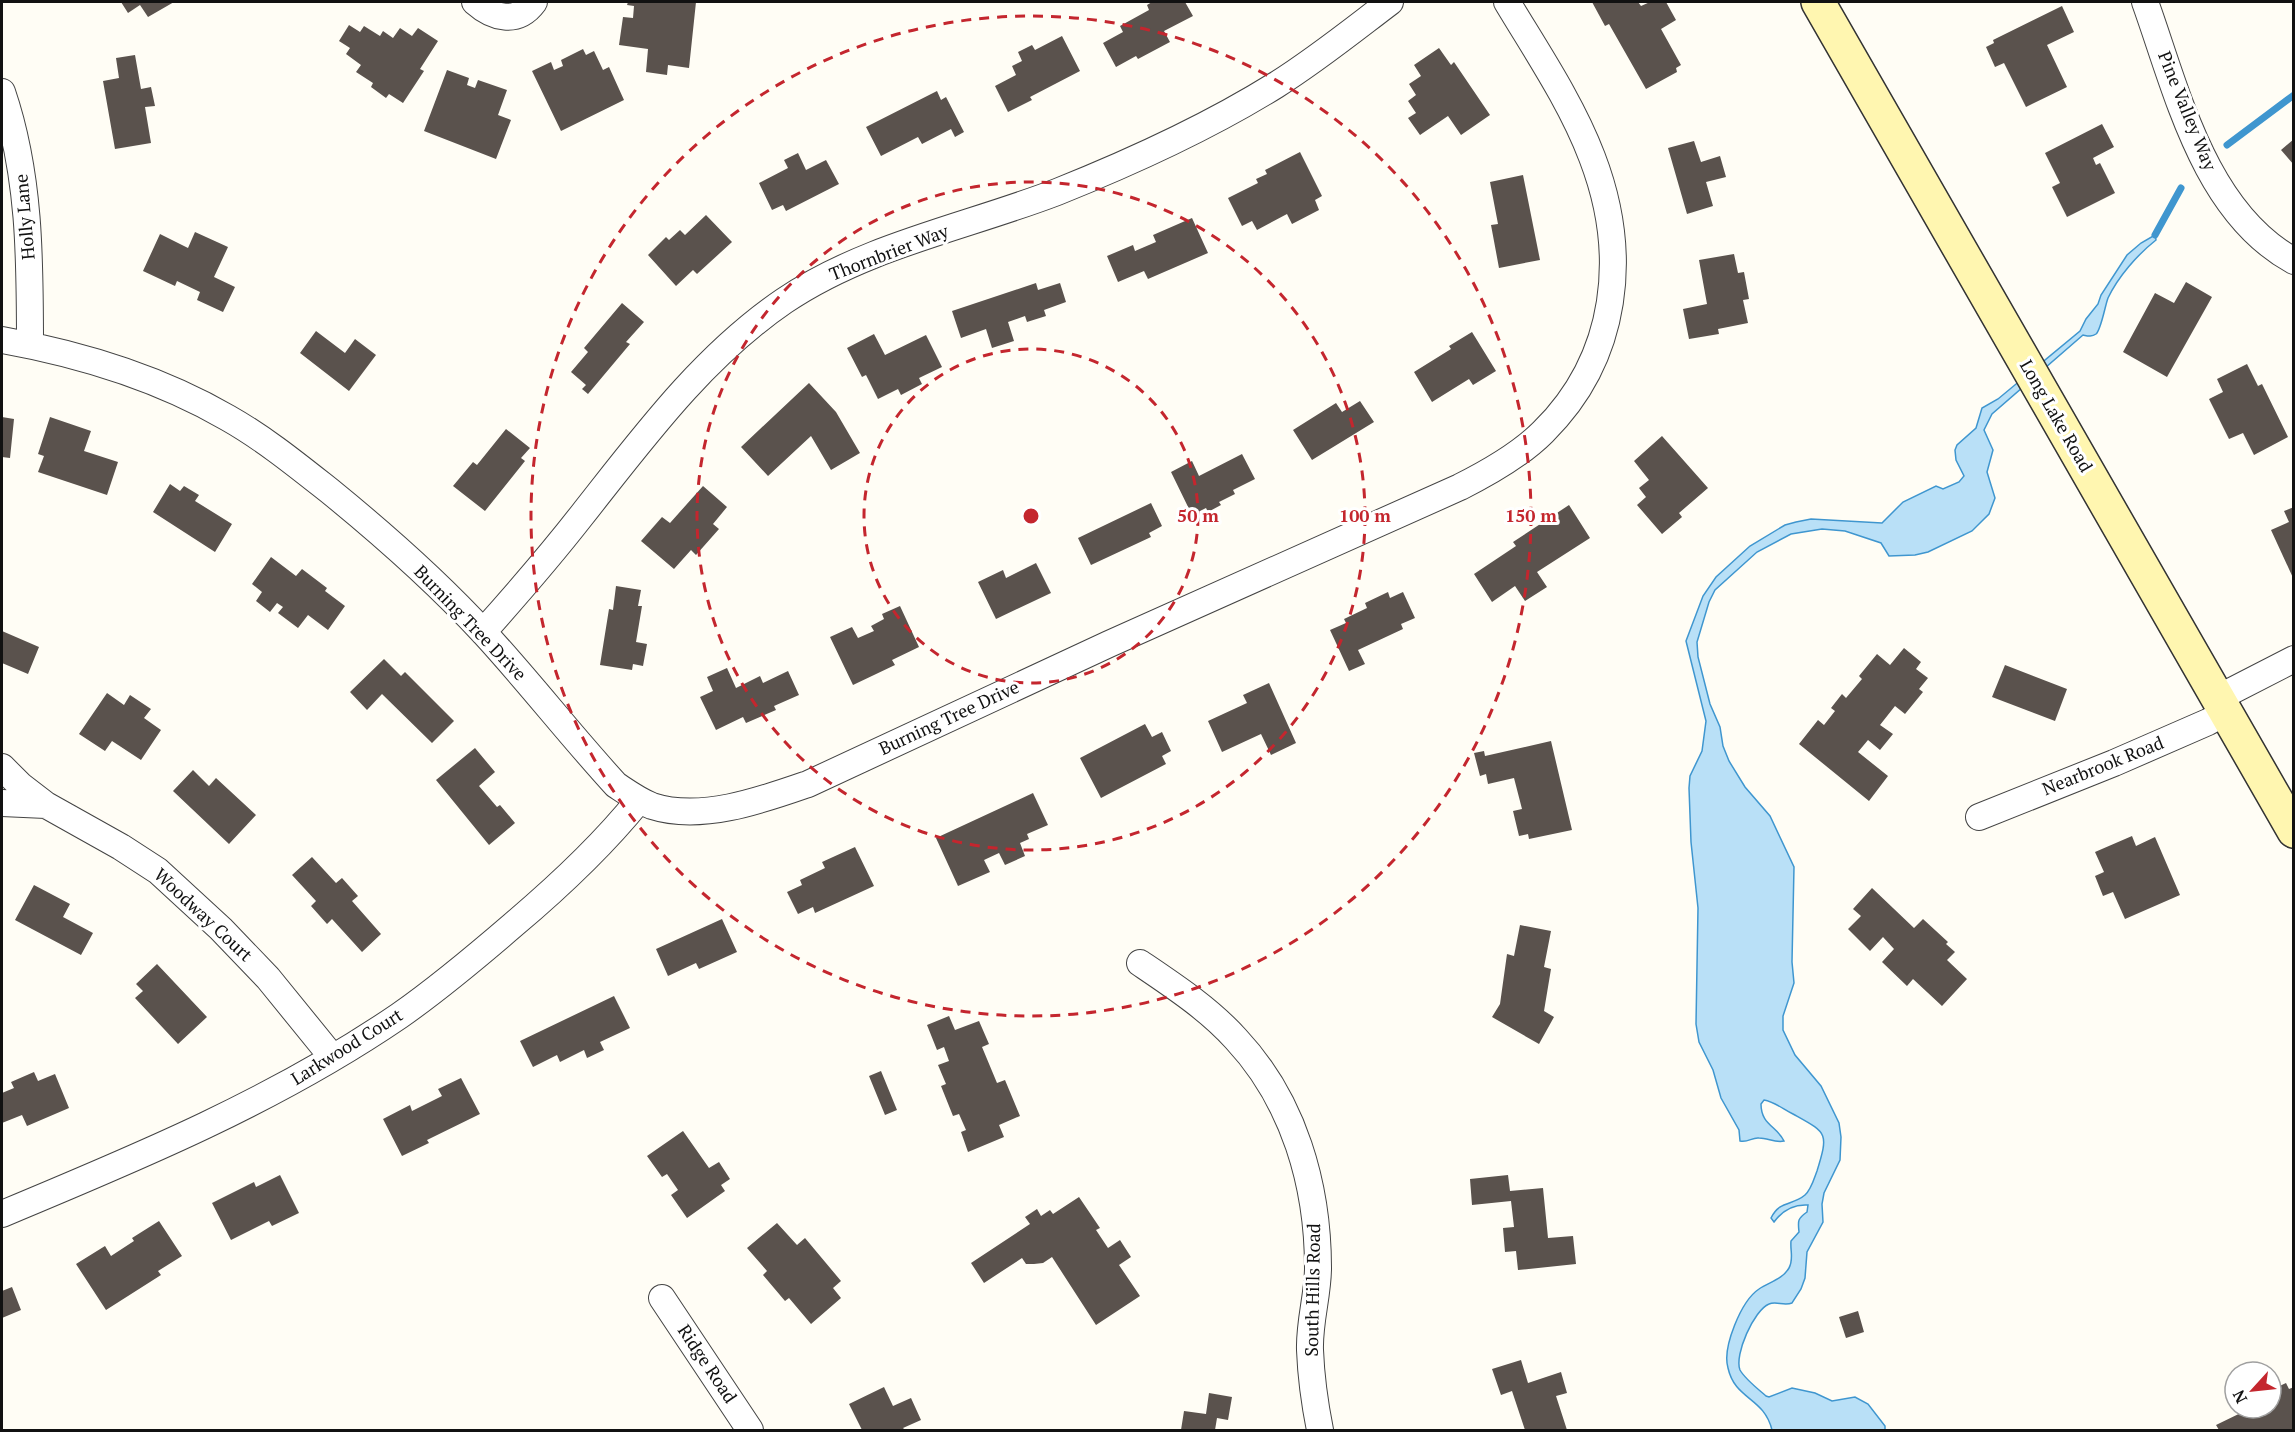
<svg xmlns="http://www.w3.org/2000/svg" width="2295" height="1432" font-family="'PT Serif',serif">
  <rect width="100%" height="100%" fill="#fffdf5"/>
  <path fill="#b9e0f7" stroke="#3f96cf" stroke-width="1.5" d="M 2155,235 L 2156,240 C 2137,255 2118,277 2108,298 C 2105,306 2101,330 2096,334 C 2092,337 2088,336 2083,335 L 1992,414 L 1984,430 L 1993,450 L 1987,472 L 1995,498 L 1989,514 L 1972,531 L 1928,552 L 1915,555 L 1889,556 L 1881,543 L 1845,531 L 1822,529 L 1791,534 L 1757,552 L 1715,590 L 1709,602 L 1697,642 L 1698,657 L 1710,704 L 1720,727 L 1723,746 L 1729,761 L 1745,787 L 1770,816 L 1794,867 L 1792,962 L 1794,983 L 1783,1016 L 1783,1030 L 1795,1055 L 1821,1086 L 1839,1123 L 1841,1137 L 1840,1160 L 1824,1193 L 1822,1204 L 1823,1222 L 1807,1252 L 1805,1278 L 1801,1289 L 1792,1303 C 1784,1306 1776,1301 1769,1304 C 1754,1310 1734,1355 1740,1370 C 1745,1379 1758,1389 1766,1396 L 1769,1397 L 1792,1388 L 1815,1393 L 1832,1401 L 1855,1397 L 1868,1404 L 1885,1426 L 1885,1430 L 1772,1430 C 1764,1397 1735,1400 1728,1368 C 1722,1348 1741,1301 1759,1289 C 1769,1282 1782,1280 1789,1268 C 1794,1259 1790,1251 1791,1241 L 1799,1232 C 1798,1221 1797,1219 1807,1212 L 1808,1205 C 1793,1204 1782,1211 1774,1222 L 1771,1218 C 1780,1200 1792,1206 1805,1195 C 1811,1190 1814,1179 1817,1171 C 1829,1132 1827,1133 1793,1114 C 1783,1109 1775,1102 1764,1100 L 1761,1104 C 1761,1125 1777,1126 1784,1141 C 1775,1143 1768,1138 1759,1138 C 1752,1137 1748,1143 1740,1141 L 1739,1130 L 1721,1098 L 1713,1070 L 1699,1042 L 1696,1024 L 1698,908 L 1691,842 L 1689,788 L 1690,776 L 1702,751 L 1706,721 L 1686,641 L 1703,596 L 1716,577 L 1750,546 L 1785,525 L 1796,522 L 1811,519 L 1882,523 L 1903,502 L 1936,486 L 1943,489 L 1959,482 L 1964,476 L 1956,460 L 1955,450 L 1957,445 L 1976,428 L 1982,408 L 1998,399 L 2080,331 L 2086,319 L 2098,304 L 2101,295 L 2127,255 L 2141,243 Z"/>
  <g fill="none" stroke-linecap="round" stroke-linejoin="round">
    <path stroke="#3f96cf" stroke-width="7" d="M 2227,145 L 2294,95
      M 2155,235 L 2181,188"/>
  </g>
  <path fill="#5a524d" d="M 121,2 L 174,2 L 148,17 L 140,5 L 128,13 Z
    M 628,2 L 696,2 L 689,68 L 668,65 L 667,75 L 646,72 L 648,49 L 619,45 L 623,17 L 633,18 L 634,6 L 627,5 Z
    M 1152,2 L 1185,2 L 1193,16 L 1164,31 L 1170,42 L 1138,59 L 1136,56 L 1116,67 L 1103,43 L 1123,32 L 1120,26 L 1149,10 L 1147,5 Z
    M 1592,2 L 1638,2 L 1641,6 L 1650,2 L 1666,2 L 1676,20 L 1661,29 L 1681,65 L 1676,68 L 1677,72 L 1646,89 L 1609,24 L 1605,26 Z
    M 2062,6 L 2074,32 L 2047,45 L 2067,87 L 2026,107 L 2004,63 L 1995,67 L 1986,47 L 1994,43 L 1993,40 Z
    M 349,25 L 360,32 L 364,26 L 380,36 L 383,31 L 393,38 L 400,28 L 412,36 L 418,28 L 438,41 L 420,69 L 424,71 L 403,103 L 389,94 L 386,98 L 371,87 L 373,83 L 356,72 L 361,65 L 346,54 L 350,48 L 339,41 Z
    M 1062,36 L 1080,71 L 1030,97 L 1032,100 L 1008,112 L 995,86 L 1016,75 L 1012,66 L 1022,61 L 1018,52 L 1032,45 L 1035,50 Z
    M 1439,48 L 1451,65 L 1454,62 L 1490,115 L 1461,135 L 1448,116 L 1420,135 L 1408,118 L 1416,113 L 1408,101 L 1416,95 L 1409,84 L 1421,76 L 1414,65 Z
    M 583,49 L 586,55 L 594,51 L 603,70 L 609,67 L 624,100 L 561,131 L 532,71 L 551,62 L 554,70 L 563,66 L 561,60 Z
    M 135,55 L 141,89 L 151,87 L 155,106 L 145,107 L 151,143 L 115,149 L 103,81 L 119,78 L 116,58 Z
    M 447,70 L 469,78 L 467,85 L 475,88 L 478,80 L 507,90 L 498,115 L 511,120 L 496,159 L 424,131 Z
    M 937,91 L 941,100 L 946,97 L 964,132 L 955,137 L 951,129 L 922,144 L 918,137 L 881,156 L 866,127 Z
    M 2102,124 L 2114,147 L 2093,158 L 2096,165 L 2100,163 L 2115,193 L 2067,217 L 2052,187 L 2060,183 L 2045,153 Z
    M 2294,139 L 2294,165 L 2281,150 Z
    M 1694,141 L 1701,162 L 1720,156 L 1726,177 L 1706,182 L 1713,206 L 1687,214 L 1668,148 Z
    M 1300,152 L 1322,196 L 1315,200 L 1319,210 L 1292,224 L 1287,214 L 1257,230 L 1252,221 L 1242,226 L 1228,198 L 1258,183 L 1256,179 L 1267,174 L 1265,170 Z
    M 798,153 L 806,170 L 826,160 L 839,184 L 786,211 L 783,205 L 772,210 L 759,183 L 788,168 L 784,160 Z
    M 1523,175 L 1540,260 L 1499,268 L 1491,225 L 1498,224 L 1490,182 Z
    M 706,215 L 732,242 L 697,274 L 693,270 L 676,286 L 648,255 L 666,237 L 669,240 L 680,230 L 685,235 Z
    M 1192,218 L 1208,253 L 1148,279 L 1144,271 L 1118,282 L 1107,256 L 1133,245 L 1135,251 L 1156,242 L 1153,235 Z
    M 195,232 L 228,247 L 214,277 L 235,287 L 223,312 L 197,300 L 200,292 L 177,281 L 175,286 L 143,271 L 160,234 L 188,248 Z
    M 1734,254 L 1738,273 L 1744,272 L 1749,299 L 1743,300 L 1748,323 L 1718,329 L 1719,334 L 1689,339 L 1683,309 L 1707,304 L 1699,260 Z
    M 2186,282 L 2212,297 L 2167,377 L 2123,352 L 2155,293 L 2174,303 Z
    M 1036,283 L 1038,290 L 1060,283 L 1066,302 L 1044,310 L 1046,316 L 1027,322 L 1025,316 L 1008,322 L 1014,341 L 992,348 L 986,329 L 961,338 L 952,311 Z
    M 622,303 L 644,322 L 626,342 L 630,344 L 588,394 L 582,389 L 586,385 L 571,372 L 588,352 L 584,348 Z
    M 316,331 L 345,353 L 355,339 L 376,355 L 349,391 L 300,353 Z
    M 1472,332 L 1496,371 L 1473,385 L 1469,379 L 1432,402 L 1414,372 L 1451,349 L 1449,346 Z
    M 874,334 L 885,355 L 926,335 L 942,367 L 919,378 L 922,384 L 901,395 L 898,389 L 878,399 L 866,375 L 862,377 L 847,348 Z
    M 2247,364 L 2258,386 L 2262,384 L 2288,437 L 2254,455 L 2243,433 L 2229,439 L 2209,399 L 2223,392 L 2217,379 Z
    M 809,383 L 836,412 L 860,453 L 831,470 L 811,436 L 768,476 L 741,447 Z
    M 1360,401 L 1374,422 L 1312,460 L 1293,430 L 1336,403 L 1342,412 Z
    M 2,417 L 14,419 L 10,458 L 2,457 Z
    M 50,417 L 91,431 L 84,451 L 118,462 L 107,495 L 38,472 L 44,456 L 38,454 Z
    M 506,429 L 530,448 L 521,458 L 525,461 L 485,511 L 453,486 L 473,462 L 477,465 Z
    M 1662,436 L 1708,488 L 1679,513 L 1682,517 L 1662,534 L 1637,505 L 1646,497 L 1639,488 L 1649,480 L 1634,461 Z
    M 1242,454 L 1255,479 L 1233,490 L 1235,494 L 1219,502 L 1221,505 L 1208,512 L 1206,508 L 1192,515 L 1171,472 L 1192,461 L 1199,476 Z
    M 170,484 L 180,491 L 184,486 L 199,495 L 195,501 L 232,524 L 215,552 L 153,512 Z
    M 703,486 L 727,507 L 713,524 L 719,529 L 696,555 L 691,550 L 674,569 L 641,541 L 662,517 L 670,523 Z
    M 1151,503 L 1162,526 L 1149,533 L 1151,537 L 1091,565 L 1078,538 Z
    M 1569,505 L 1590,538 L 1537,572 L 1547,587 L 1525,601 L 1515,586 L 1492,602 L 1474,574 L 1516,546 L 1513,542 Z
    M 2294,507 L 2294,580 L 2271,530 L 2289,522 L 2284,511 Z
    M 271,557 L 296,576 L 302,569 L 327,588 L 325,591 L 345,606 L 328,630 L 308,615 L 298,628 L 278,613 L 283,607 L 277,603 L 270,612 L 256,601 L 262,592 L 252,584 Z
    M 1036,563 L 1051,593 L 996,619 L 978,582 L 1003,570 L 1006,578 Z
    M 616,586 L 641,590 L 638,606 L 642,606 L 636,642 L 647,644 L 643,666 L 633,664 L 632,670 L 600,665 L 609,609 L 613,610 Z
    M 1388,592 L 1390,598 L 1403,592 L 1415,618 L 1401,624 L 1403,629 L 1358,650 L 1365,664 L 1349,671 L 1330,630 L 1346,623 L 1344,619 L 1367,608 L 1365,603 Z
    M 900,606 L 919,647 L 892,660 L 895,665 L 853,685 L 830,637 L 852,627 L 858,638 L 874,631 L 871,626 L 884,619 L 882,614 Z
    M 2,631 L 39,647 L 28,674 L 2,663 Z
    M 1904,648 L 1921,662 L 1916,669 L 1928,678 L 1919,689 L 1923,692 L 1905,714 L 1895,706 L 1880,725 L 1893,734 L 1880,750 L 1868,740 L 1858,752 L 1888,776 L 1869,801 L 1799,744 L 1818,720 L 1824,725 L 1835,711 L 1831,708 L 1842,694 L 1846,698 L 1862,679 L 1859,676 L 1877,654 L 1890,665 Z
    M 384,659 L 401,676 L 405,672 L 454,721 L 432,743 L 382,694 L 367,710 L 350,692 Z
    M 2005,665 L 2067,689 L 2055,721 L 1992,697 Z
    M 727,668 L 736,688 L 760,676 L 763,683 L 788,671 L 799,695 L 774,706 L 776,710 L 746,723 L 743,717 L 716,730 L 700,697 L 713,691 L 707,677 Z
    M 1269,683 L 1296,743 L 1271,755 L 1261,734 L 1222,752 L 1208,721 L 1247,703 L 1243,695 Z
    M 107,693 L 124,705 L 130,695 L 151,709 L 144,718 L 161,730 L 141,760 L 112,741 L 105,751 L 79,734 Z
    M 1145,724 L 1152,737 L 1162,732 L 1171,751 L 1162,756 L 1166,764 L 1101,798 L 1080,758 Z
    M 1551,741 L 1572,830 L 1529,839 L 1528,834 L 1519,836 L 1513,811 L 1522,809 L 1514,778 L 1488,784 L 1486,774 L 1480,776 L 1474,753 L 1484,751 L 1485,756 Z
    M 475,748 L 495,772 L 479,786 L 497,807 L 500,805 L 515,823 L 489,845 L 436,780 Z
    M 193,770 L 209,786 L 216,778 L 256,815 L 229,844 L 173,791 Z
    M 1033,793 L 1048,825 L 1027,834 L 1029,839 L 1020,843 L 1025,856 L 1005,865 L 999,853 L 984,860 L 990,872 L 958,886 L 936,838 Z
    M 2132,836 L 2136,846 L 2155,837 L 2180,895 L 2125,919 L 2113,892 L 2103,896 L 2095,876 L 2104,872 L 2095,852 Z
    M 855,847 L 874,886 L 815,913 L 813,907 L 798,914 L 787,892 L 802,885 L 800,880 L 825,868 L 822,862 Z
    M 312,857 L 336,883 L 342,878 L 358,896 L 352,901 L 381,934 L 362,952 L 332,919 L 327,924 L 311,906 L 316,901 L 292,875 Z
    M 34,885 L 70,904 L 63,917 L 93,933 L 81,955 L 15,920 Z
    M 1872,888 L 1914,928 L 1923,919 L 1948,942 L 1946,944 L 1955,952 L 1947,960 L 1967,979 L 1942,1006 L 1913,979 L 1907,986 L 1882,962 L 1894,949 L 1883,937 L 1870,951 L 1848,929 L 1861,916 L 1853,909 Z
    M 722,919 L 737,952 L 699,969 L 696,963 L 668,976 L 656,949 Z
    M 1520,925 L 1551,931 L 1544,967 L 1551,969 L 1544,1011 L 1554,1017 L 1539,1044 L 1492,1017 L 1500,1004 L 1507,954 L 1514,956 Z
    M 157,964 L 207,1017 L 178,1044 L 135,998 L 143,991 L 136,984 Z
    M 614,996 L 630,1028 L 600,1042 L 604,1050 L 587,1058 L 584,1050 L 560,1062 L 557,1055 L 533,1067 L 520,1041 Z
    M 949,1016 L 955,1030 L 979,1021 L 989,1044 L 982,1047 L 997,1083 L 1005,1080 L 1020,1116 L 999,1125 L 1004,1137 L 968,1152 L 961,1132 L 966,1130 L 959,1114 L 953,1116 L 941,1086 L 946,1084 L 938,1065 L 949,1061 L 944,1047 L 937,1050 L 927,1025 Z
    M 881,1071 L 897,1110 L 885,1115 L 869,1076 Z
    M 34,1072 L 38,1081 L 55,1074 L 69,1108 L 27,1126 L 22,1115 L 2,1123 L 2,1093 L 14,1088 L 11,1082 Z
    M 461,1078 L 480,1114 L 427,1140 L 429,1143 L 402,1156 L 383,1119 L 410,1105 L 412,1111 L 442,1096 L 438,1089 Z
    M 683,1131 L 709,1168 L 719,1162 L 730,1179 L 721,1185 L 725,1191 L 687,1218 L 671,1195 L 678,1190 L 667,1174 L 662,1177 L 647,1156 Z
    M 280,1175 L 299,1213 L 272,1226 L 269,1221 L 231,1240 L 212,1203 L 254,1182 L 256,1187 Z
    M 1508,1175 L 1510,1191 L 1543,1188 L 1548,1238 L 1573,1236 L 1576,1264 L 1518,1270 L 1516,1251 L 1505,1252 L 1503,1228 L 1514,1227 L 1511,1201 L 1472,1205 L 1470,1179 Z
    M 1079,1197 L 1100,1228 L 1096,1230 L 1108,1248 L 1120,1240 L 1131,1257 L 1119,1265 L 1140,1296 L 1096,1325 L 1052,1257 L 1043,1263 L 1034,1264 L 1026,1264 L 1022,1258 L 984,1283 L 971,1263 L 1030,1224 L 1025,1217 L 1037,1209 L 1041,1216 L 1050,1210 L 1053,1214 Z
    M 159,1221 L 182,1256 L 158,1271 L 161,1275 L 106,1310 L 76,1264 L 105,1246 L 111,1256 L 134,1241 L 132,1238 Z
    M 777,1223 L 797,1245 L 805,1238 L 841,1281 L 833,1288 L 841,1298 L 811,1324 L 789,1298 L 785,1301 L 763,1275 L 767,1271 L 747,1248 Z
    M 12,1287 L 21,1310 L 2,1318 L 2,1291 Z
    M 1858,1311 L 1864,1332 L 1846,1338 L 1839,1317 Z
    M 1521,1360 L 1528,1383 L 1561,1372 L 1567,1393 L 1556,1396 L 1567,1430 L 1525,1430 L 1512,1391 L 1501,1395 L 1492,1369 Z
    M 2286,1383 L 2289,1389 L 2294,1387 L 2294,1430 L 2219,1430 L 2216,1425 L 2251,1408 L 2271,1408 L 2271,1390 Z
    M 884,1387 L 893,1406 L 911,1398 L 921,1420 L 903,1428 L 905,1430 L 862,1430 L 849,1404 Z
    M 1209,1393 L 1232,1397 L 1228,1420 L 1217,1418 L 1215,1430 L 1181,1430 L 1184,1411 L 1206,1414 Z"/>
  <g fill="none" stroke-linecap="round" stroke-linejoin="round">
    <g stroke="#444" stroke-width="28">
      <path id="minor" d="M 475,2 C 493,18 517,25 534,2
        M 2145,2 C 2177,91 2204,212 2294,261
        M 2,92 C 30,174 30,259 30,345
        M 2,340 C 80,354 159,378 228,418 C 265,439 298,466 331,492 C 385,536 438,583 485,634 C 530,683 571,736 616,785 C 628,793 639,801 652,806 C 701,822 762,800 808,784 L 1109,644 L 1460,487 C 1490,472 1520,455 1543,432 C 1619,357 1629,253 1592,157 C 1571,102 1537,52 1507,2
        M 483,632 C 517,594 550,556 582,515 C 642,439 702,357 784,301 C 865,246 966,227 1057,192 C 1132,162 1207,128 1276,85 C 1316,60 1353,30 1390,2
        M 2218,698 L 2294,659
        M 2,767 L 20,785 L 46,805 L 121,847 L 158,871 L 221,929 L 268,978 L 333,1058
        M 2,803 L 46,805
        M 1979,817 L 2114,763 L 2208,722 L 2226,712
        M 1140,963 C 1174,986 1209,1009 1236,1039 C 1294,1101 1318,1185 1318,1268 C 1318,1295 1309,1322 1310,1350 C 1311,1376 1315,1405 1320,1430
        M 2,1214 C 139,1157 276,1100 399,1016 C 439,988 477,956 513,925 C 558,887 602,846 639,800
        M 662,1298 L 750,1430"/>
    </g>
    <g stroke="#333" stroke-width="36">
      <path id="secondary" d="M 1818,2 L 2294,831"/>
    </g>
    <use href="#minor" stroke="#fff" stroke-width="26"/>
    <use href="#secondary" stroke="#fff6b0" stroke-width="33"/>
  </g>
  <g fill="none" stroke="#c4262e" stroke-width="3" stroke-dasharray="10 8">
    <circle cx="1031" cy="516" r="167"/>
    <circle cx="1031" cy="516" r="334"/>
    <circle cx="1031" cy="516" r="500"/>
  </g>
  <g text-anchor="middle" stroke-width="6" stroke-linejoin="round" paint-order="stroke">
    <g font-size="18" fill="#111" stroke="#fff">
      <text transform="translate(2187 111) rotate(68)" y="6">Pine Valley Way</text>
      <text transform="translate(25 217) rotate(-95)" y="6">Holly Lane</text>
      <text transform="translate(889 253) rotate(-21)" y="6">Thornbrier Way</text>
      <text transform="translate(2056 416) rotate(60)" y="6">Long Lake Road</text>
      <text transform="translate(470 623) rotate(46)" y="6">Burning Tree Drive</text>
      <text transform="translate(949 718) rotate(-25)" y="6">Burning Tree Drive</text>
      <text transform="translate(2103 766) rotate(-22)" y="6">Nearbrook Road</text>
      <text transform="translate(203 915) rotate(43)" y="6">Woodway Court</text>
      <text transform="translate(347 1047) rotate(-32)" y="6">Larkwood Court</text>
      <text transform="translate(1313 1290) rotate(-89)" y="6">South Hills Road</text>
      <text transform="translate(707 1364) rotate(56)" y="6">Ridge Road</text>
    </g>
  </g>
  <circle cx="1031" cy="516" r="9" fill="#c4262e" stroke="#fff" stroke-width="3"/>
  <g font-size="18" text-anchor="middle" font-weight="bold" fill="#c4262e" stroke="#fff" stroke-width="6" stroke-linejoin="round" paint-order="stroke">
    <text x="1198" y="522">50 m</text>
    <text x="1365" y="522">100 m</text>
    <text x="1531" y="522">150 m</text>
  </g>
  <rect width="2295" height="1432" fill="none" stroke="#111111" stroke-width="6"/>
  <g transform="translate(2253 1390) rotate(243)"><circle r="28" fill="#ffffff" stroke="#a0a0a0" stroke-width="1.5"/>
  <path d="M0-4.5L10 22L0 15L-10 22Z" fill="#c4262e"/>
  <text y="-9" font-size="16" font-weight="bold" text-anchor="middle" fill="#111111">N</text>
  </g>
</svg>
